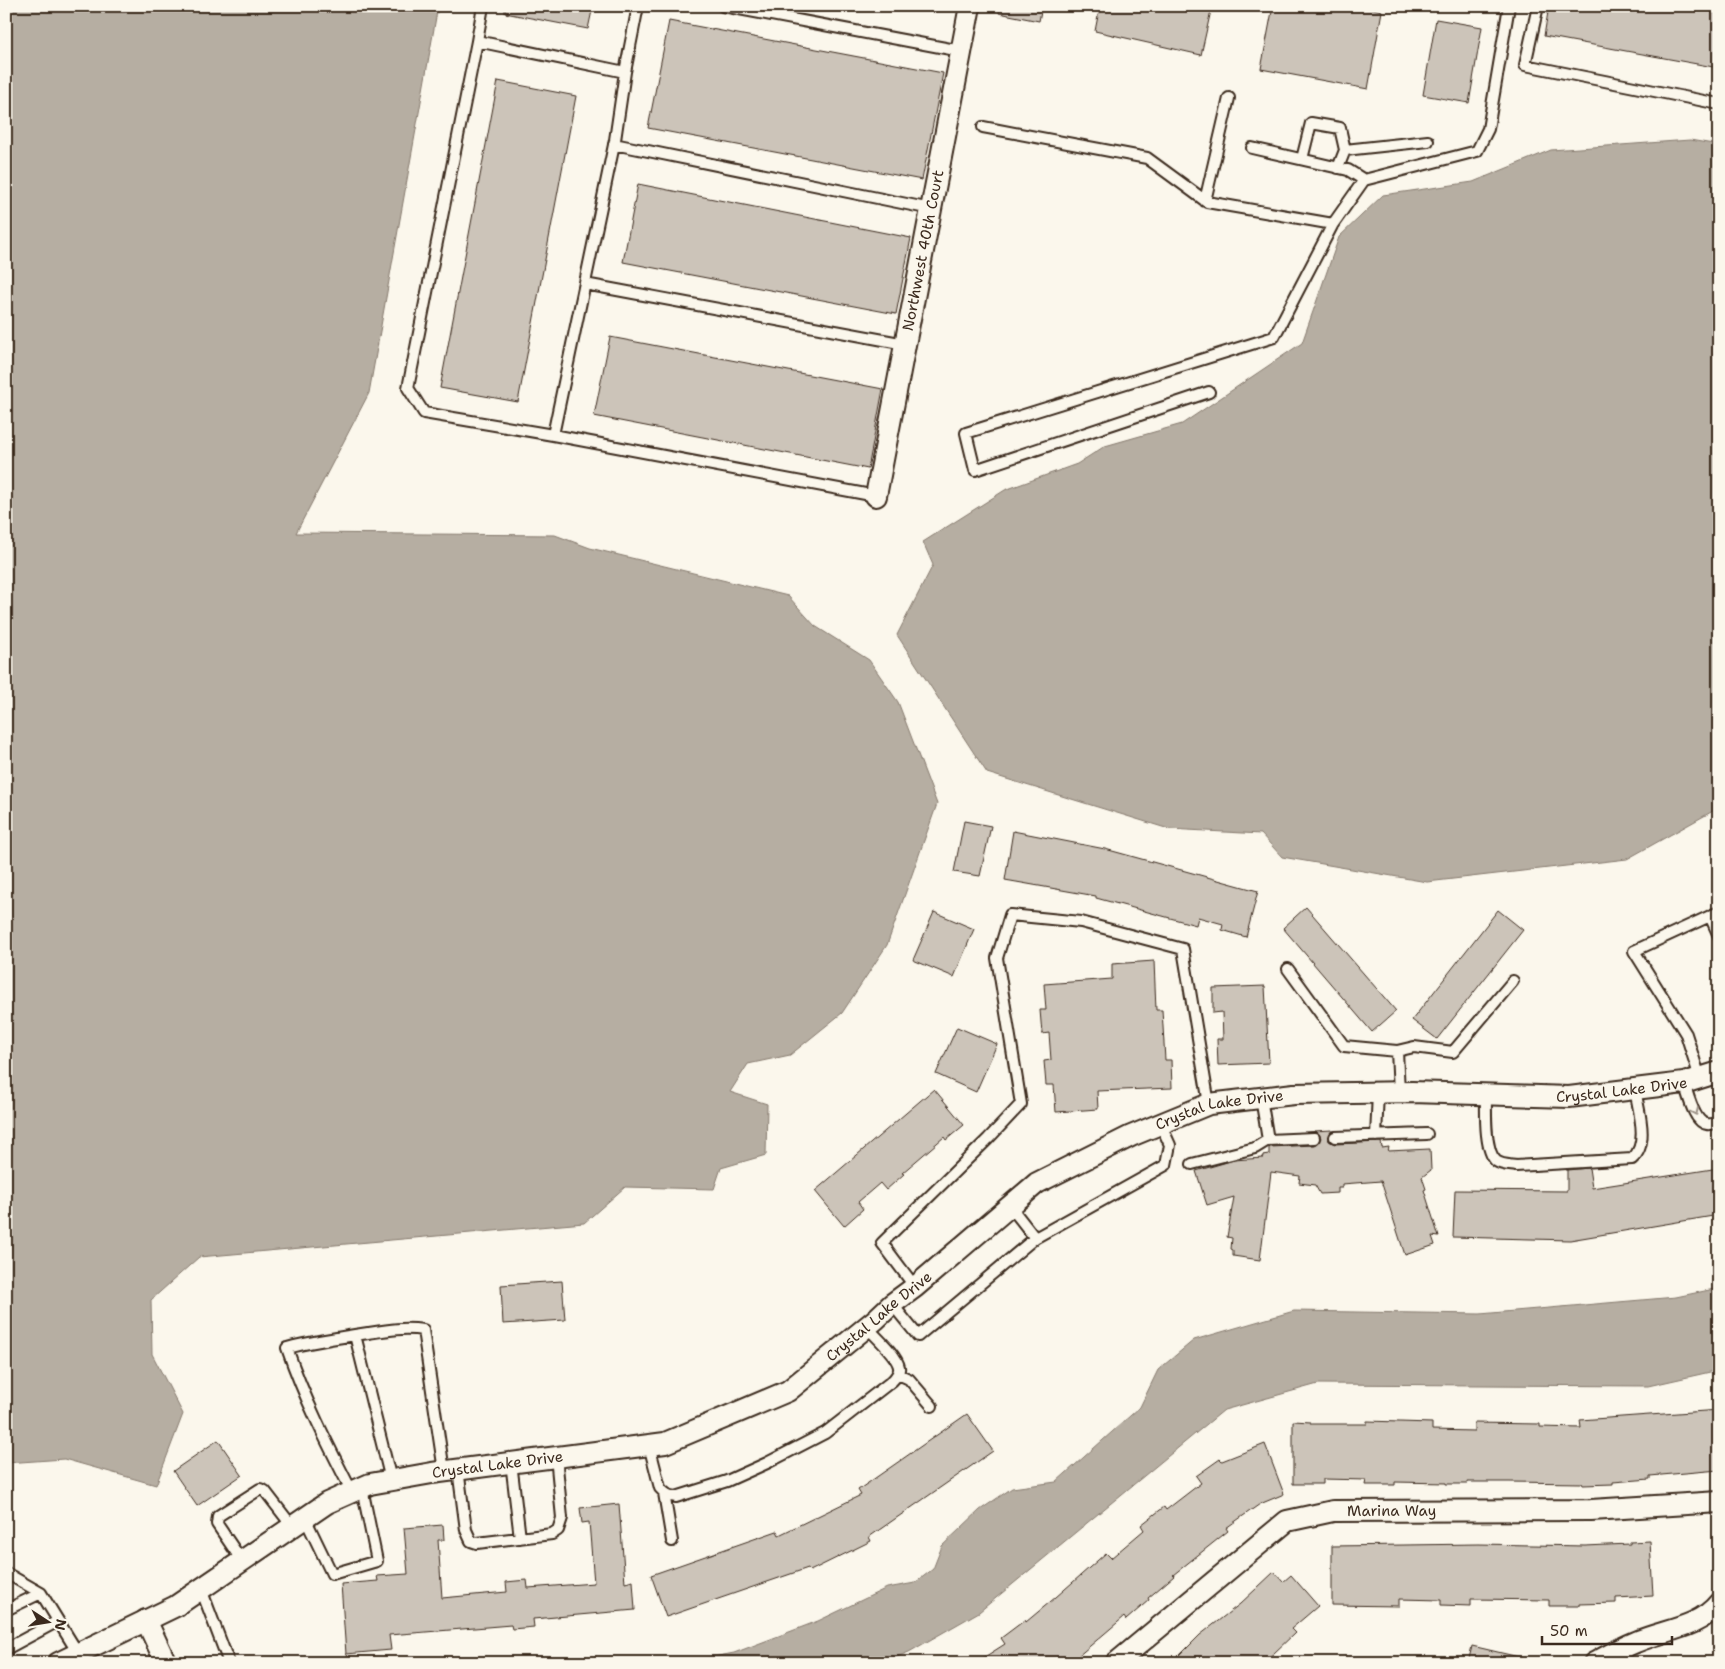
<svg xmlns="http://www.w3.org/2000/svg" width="1725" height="1669" font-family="'Shantell Sans',sans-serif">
  <rect width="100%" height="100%" fill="#fbf7ec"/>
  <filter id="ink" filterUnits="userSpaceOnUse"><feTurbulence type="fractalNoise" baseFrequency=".02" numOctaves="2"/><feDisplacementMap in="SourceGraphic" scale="10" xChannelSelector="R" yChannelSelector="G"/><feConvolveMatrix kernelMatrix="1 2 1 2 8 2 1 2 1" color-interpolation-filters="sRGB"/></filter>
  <g filter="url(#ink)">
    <path fill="#b6aea2" stroke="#85796d" d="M 6,6 L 438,6 L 369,393 L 296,533 L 555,535 L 590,548 L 788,596 L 815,626 L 869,660 L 898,702 L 937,804 L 887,945 L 842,1013 L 790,1055 L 748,1064 L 730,1092 L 767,1104 L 766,1155 L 721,1168 L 714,1189 L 625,1187 L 584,1223 L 199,1257 L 151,1300 L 152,1354 L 183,1414 L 156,1485 L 64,1459 L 6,1463 Z
      M 1690,140 L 1719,145 L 1719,809 L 1713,811 L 1627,859 L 1427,882 L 1282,857 L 1261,834 L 1169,829 L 987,773 L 897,635 L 933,565 L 923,542 L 1005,490 L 1077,464 L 1105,446 L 1182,424 L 1302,343 L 1339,237 L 1383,195 L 1473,182 L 1551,150 Z
      M 1719,1288 L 1719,1370 L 1648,1386 L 1318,1384 L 1224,1410 L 979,1612 L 909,1652 L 882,1663 L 682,1663 L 734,1653 L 818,1621 L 887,1588 L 915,1583 L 933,1569 L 942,1546 L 980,1510 L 1012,1488 L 1056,1482 L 1140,1407 L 1158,1370 L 1194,1340 L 1294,1311 L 1480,1314 L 1676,1297 Z"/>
    <path fill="#ccc4b9" stroke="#3b2a1e" d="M 505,6 L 593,6 L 588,29 L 505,13 Z
      M 1000,6 L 1042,6 L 1039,21 L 999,13 Z
      M 1100,6 L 1212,6 L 1201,55 L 1095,31 Z
      M 1273,6 L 1359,6 L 1382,11 L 1368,89 L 1261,69 Z
      M 1549,6 L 1685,6 L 1719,12 L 1719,68 L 1544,36 Z
      M 1436,19 L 1482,27 L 1469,103 L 1423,95 Z
      M 669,21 L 943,73 L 922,180 L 648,128 Z
      M 498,81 L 576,96 L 518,402 L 440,388 Z
      M 638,184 L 911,238 L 896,314 L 623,262 Z
      M 610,337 L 883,389 L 868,469 L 594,416 Z
      M 964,821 L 991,826 L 980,876 L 954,872 Z
      M 1013,831 L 1105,849 L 1258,891 L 1246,937 L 1222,930 L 1223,924 L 1198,917 L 1196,925 L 1096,898 L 1096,896 L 1005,880 Z
      M 1306,907 L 1396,1011 L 1372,1032 L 1283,928 Z
      M 1498,910 L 1523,930 L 1437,1039 L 1412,1020 Z
      M 934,912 L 974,929 L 954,977 L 913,960 Z
      M 1154,961 L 1156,1010 L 1162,1010 L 1165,1060 L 1171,1060 L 1172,1088 L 1097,1091 L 1098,1109 L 1056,1112 L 1054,1085 L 1046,1085 L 1044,1061 L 1051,1060 L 1049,1033 L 1042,1034 L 1040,1010 L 1046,1010 L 1044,984 L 1112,979 L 1112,964 Z
      M 1265,986 L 1269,1063 L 1218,1065 L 1217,1039 L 1223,1039 L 1222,1012 L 1213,1013 L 1213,988 Z
      M 957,1027 L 997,1044 L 976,1092 L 936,1074 Z
      M 934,1089 L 964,1125 L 946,1140 L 944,1137 L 902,1173 L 904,1174 L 886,1190 L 880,1183 L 858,1202 L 863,1209 L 844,1226 L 815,1191 Z
      M 1332,1130 L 1328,1138 L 1329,1141 L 1335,1144 L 1381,1142 L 1382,1148 L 1389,1147 L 1388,1151 L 1430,1149 L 1431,1170 L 1422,1177 L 1426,1189 L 1424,1190 L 1439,1237 L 1432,1236 L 1435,1245 L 1405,1255 L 1381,1181 L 1342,1184 L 1342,1188 L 1338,1188 L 1338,1193 L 1320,1194 L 1315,1185 L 1299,1183 L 1300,1176 L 1271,1172 L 1260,1260 L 1233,1256 L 1233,1250 L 1231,1249 L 1232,1238 L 1227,1237 L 1234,1197 L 1207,1205 L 1196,1171 L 1234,1160 L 1263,1158 L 1262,1156 L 1269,1155 L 1269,1148 L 1270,1147 L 1315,1145 L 1318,1143 L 1321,1138 L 1319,1134 L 1314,1131 Z
      M 1589,1168 L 1592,1188 L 1719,1168 L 1719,1215 L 1570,1240 L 1453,1237 L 1455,1190 L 1567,1191 L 1567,1170 Z
      M 562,1281 L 565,1320 L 503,1324 L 501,1285 Z
      M 1719,1410 L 1719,1470 L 1650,1476 L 1650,1479 L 1613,1482 L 1613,1484 L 1583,1485 L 1582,1483 L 1509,1482 L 1467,1482 L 1467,1484 L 1446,1484 L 1446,1483 L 1395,1482 L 1395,1485 L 1365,1485 L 1366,1480 L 1323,1479 L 1323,1484 L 1293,1484 L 1293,1421 L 1311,1422 L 1311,1424 L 1367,1424 L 1367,1421 L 1432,1423 L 1432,1430 L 1474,1431 L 1474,1423 L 1540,1424 L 1540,1427 L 1581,1428 L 1580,1420 Z
      M 967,1414 L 993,1451 L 869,1537 L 871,1541 L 810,1571 L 808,1568 L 666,1617 L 651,1575 L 777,1531 L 779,1535 L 861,1495 L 858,1490 Z
      M 218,1440 L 242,1475 L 197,1506 L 173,1471 Z
      M 1265,1444 L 1284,1494 L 1260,1504 L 1226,1528 L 1228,1531 L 1173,1575 L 1174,1576 L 1148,1598 L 1149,1600 L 1126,1620 L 1124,1617 L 1070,1663 L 975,1663 L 1005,1644 L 1001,1638 L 1025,1620 L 1026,1622 L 1056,1597 L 1106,1553 L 1111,1558 L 1144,1530 L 1141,1525 L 1164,1507 L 1166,1510 L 1201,1483 L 1196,1476 L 1220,1459 L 1222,1461 Z
      M 619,1504 L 625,1583 L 633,1581 L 635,1610 L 533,1619 L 534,1627 L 512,1629 L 511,1625 L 389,1635 L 391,1650 L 346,1654 L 341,1584 L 378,1581 L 377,1576 L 408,1574 L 404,1528 L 443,1525 L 444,1540 L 438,1540 L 442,1598 L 507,1592 L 506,1582 L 527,1580 L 528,1588 L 594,1583 L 589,1522 L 582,1523 L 580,1508 Z
      M 1650,1541 L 1653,1596 L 1616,1598 L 1616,1603 L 1579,1604 L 1579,1606 L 1549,1606 L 1549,1600 L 1471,1599 L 1471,1606 L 1441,1605 L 1441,1600 L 1399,1599 L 1399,1606 L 1332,1605 L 1332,1546 L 1478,1544 L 1585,1546 L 1630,1544 L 1630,1542 Z
      M 1274,1572 L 1283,1582 L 1291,1575 L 1318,1606 L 1291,1629 L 1295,1633 L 1273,1654 L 1261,1663 L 1172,1663 L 1200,1635 L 1240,1604 Z
      M 1472,1646 L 1519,1657 L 1518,1663 L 1468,1663 Z"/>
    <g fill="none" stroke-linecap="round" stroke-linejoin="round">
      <g stroke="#3b2a1e" stroke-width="14">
        <path id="lane" d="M 638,6 L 625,72 L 615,140 L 553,435 L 876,496
          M 723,6 L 961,51
          M 1538,6 L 1525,65 L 1719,104
          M 477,41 L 483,6
          M 983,127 L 1147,158 L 1207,202 L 1333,224
          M 614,144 L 931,209
          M 1252,148 L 1348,170 L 1364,180
          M 1302,159 L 1311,123 L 1340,128 L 1345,150
          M 1338,168 L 1345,150 L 1428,141
          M 1205,201 L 1229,98
          M 585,284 L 905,344
          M 1209,392 L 975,470 L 966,433 L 1274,337 L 1333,224 L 1364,180 L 1477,151 L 1488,129 L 1509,6
          M 553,435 L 424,413 L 408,388 L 477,41 L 625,72
          M 1719,912 L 1710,916 L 1719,936
          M 1288,969 L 1344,1046 L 1397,1051 L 1399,1092
          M 1397,1051 L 1414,1047 L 1453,1052 L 1513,981
          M 1700,1078 L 1686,1034 L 1634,951 L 1710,916
          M 1684,1083 C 1688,1094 1694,1123 1707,1124 C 1710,1125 1715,1123 1719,1122
          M 1486,1095 C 1486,1111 1484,1150 1496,1161 C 1501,1165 1510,1165 1516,1166 L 1632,1159 C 1650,1144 1638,1109 1635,1089
          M 1376,1136 L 1378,1093
          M 1335,1137 L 1427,1134
          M 1268,1140 L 1314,1138
          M 1192,1164 L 1255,1148 L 1268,1140 L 1261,1098
          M 1035,1238 L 1166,1165 L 1170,1145 L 1161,1125
          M 915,1287 L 882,1243 L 988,1139 L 1021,1104 L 997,958 L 1010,915 L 1081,922 L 1183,949 L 1209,1104
          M 892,1304 L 918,1336 L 1035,1238 L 1010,1206
          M 355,1335 L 391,1480
          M 898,1374 L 909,1379 L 932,1406
          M 649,1445 L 660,1488 C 665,1494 669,1496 676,1497 L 727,1481 L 767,1463 L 825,1433 L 892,1381 C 896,1377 900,1373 899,1367 C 897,1355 875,1336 867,1327
          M 511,1462 L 520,1538
          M 458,1469 L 466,1530 L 471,1541 L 477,1543 L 552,1534 L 558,1530 L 562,1518 L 556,1456
          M 352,1492 C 328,1445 304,1398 287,1348 C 314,1341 341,1337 368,1333 C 387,1330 404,1327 423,1330 L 444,1471
          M 664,1493 L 672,1541
          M 305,1518 L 332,1574 L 377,1561 L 362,1488
          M 242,1561 L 217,1524 L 218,1516 L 260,1489 L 265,1491 L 292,1526
          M 6,1573 L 41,1593 L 78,1653
          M 201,1589 L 229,1663
          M 6,1610 L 41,1593
          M 6,1649 L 58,1621"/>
      </g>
      <g stroke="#3b2a1e" stroke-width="24">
        <g id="street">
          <path id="s1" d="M 876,496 L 970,6"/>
          <path d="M 146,1620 L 166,1663"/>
          <path id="s2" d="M 58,1663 L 176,1606 L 327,1503 L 370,1484 L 432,1473 L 665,1443 L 788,1391 L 875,1320 L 892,1304 L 915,1287 L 1037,1183 L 1131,1136 L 1209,1104 L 1294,1094 L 1412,1092 L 1569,1097 L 1684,1083 L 1719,1072"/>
          <path id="s3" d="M 1116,1663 L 1287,1521 L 1333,1511 L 1591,1510 L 1719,1502"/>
          <path d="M 1594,1663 C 1607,1656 1621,1648 1636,1642 C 1664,1630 1699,1628 1719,1603"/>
        </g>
      </g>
      <use href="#lane" stroke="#fbf7ec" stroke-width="10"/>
      <use href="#street" stroke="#fbf7ec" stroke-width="20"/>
    </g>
    <defs><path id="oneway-chevron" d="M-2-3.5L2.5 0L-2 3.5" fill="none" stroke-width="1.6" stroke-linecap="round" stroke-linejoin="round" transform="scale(1.25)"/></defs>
    <use stroke="#9b9085" href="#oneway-chevron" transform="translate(1695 1112) rotate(65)"/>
  </g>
  <g text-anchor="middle" stroke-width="5" stroke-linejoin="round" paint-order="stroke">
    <g font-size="15" fill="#3b2a1e" stroke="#fbf7ec">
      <text dy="5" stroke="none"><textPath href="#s1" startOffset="250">Northwest 40th Court</textPath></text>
      <text dy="5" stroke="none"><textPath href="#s2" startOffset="1720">Crystal Lake Drive</textPath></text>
      <text dy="5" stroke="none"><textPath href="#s2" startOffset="1315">Crystal Lake Drive</textPath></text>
      <text dy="5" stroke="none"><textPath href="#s2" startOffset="910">Crystal Lake Drive</textPath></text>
      <text dy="5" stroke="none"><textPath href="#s2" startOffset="490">Crystal Lake Drive</textPath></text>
      <text dy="5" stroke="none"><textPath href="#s3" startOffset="328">Marina Way</textPath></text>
    </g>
  </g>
  <rect width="1725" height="1669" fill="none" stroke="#fbf7ec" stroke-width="25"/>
  <rect x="12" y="12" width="1700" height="1644" fill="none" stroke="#3b2a1e" stroke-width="2" filter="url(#ink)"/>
  <g transform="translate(48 1622) rotate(102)" stroke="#fbf7ec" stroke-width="4" paint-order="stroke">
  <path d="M0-4L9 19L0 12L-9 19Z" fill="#3b2a1e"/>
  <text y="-8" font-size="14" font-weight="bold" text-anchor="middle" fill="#3b2a1e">N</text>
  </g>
  <path d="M1542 1636v8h130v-8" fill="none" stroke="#3b2a1e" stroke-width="2.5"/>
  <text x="1550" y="1636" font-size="15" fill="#3b2a1e" stroke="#fbf7ec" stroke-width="4" paint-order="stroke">50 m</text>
</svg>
